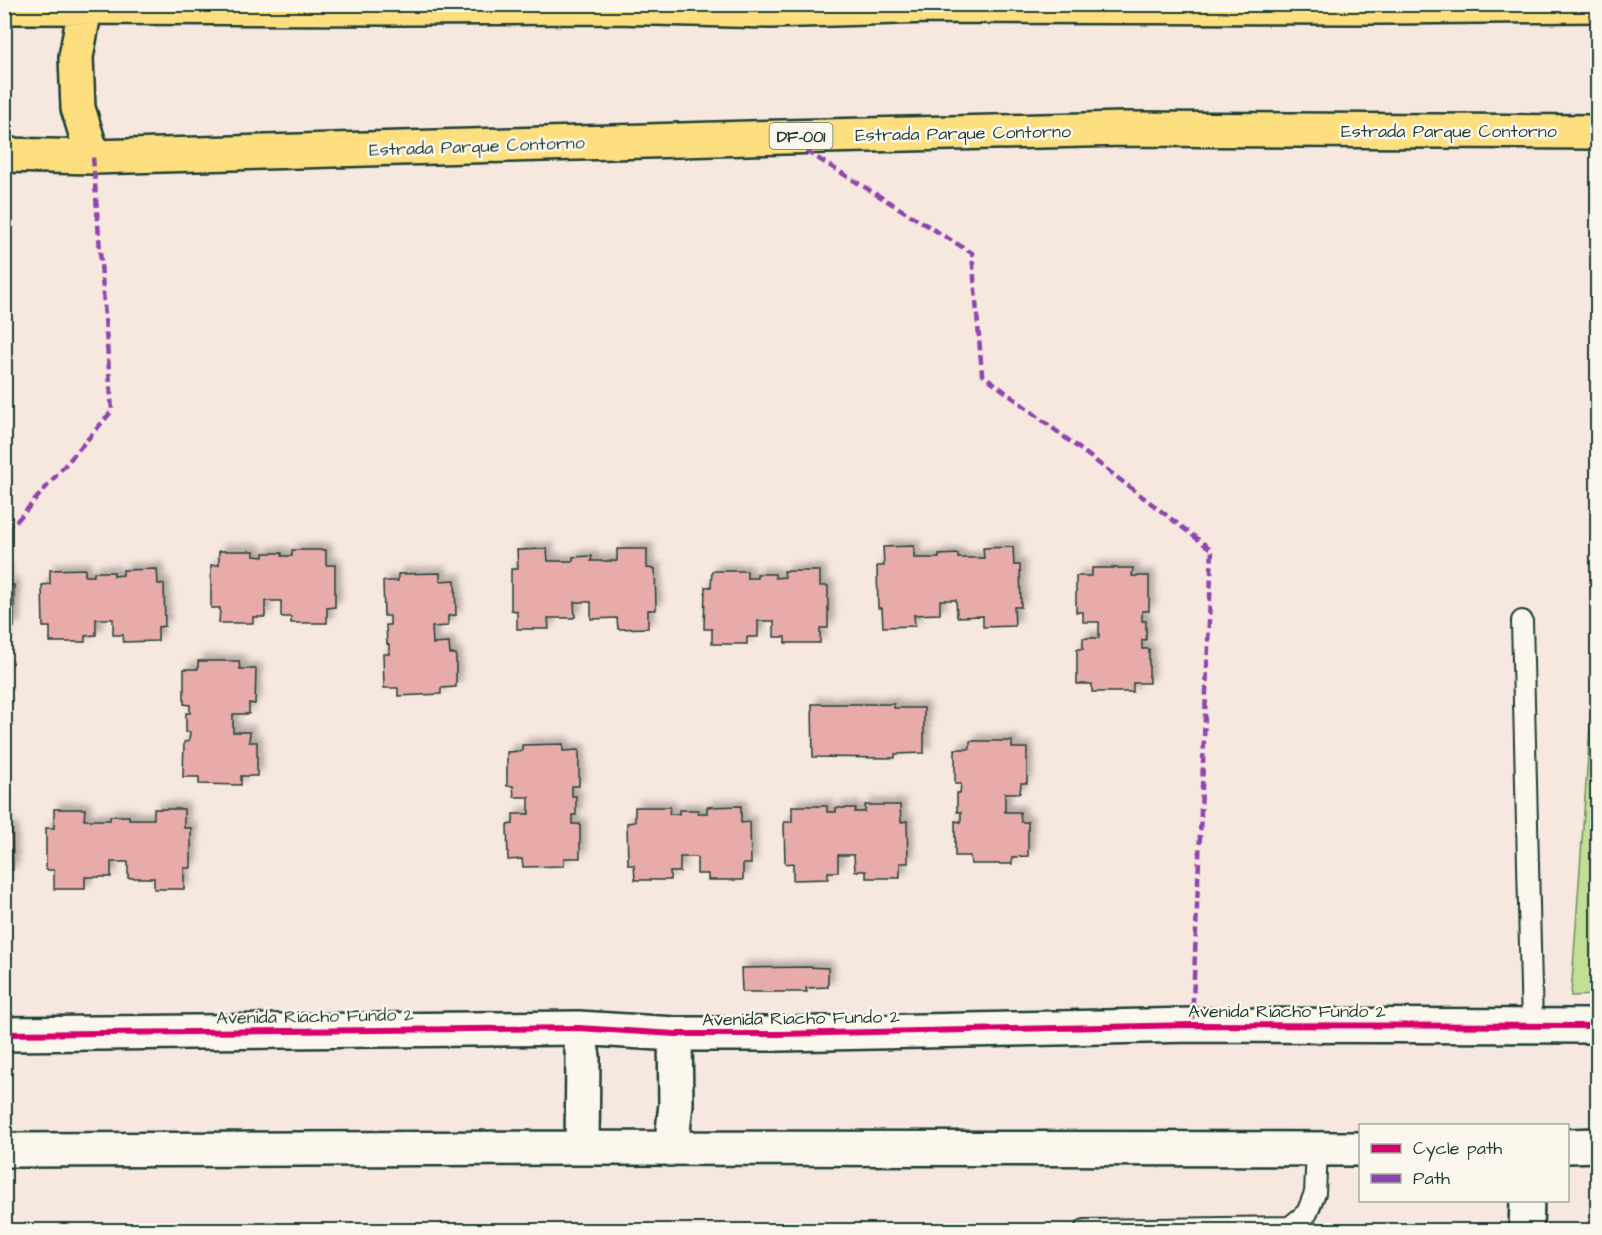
<svg xmlns="http://www.w3.org/2000/svg" width="1602" height="1235" font-family="'Architects Daughter',sans-serif">
  <defs>
    <filter id="shadow"><feDropShadow dx="5.5" dy="-5.5" stdDeviation="3" flood-color="#0004"/></filter>
  </defs>
  <rect width="100%" height="100%" fill="#f7e8df"/>
  <filter id="ink" filterUnits="userSpaceOnUse"><feTurbulence type="fractalNoise" baseFrequency=".0167" numOctaves="2"/><feDisplacementMap in="SourceGraphic" scale="12" xChannelSelector="R" yChannelSelector="G"/><feConvolveMatrix kernelMatrix="1 2 1 2 8 2 1 2 1" color-interpolation-filters="sRGB"/></filter>
  <g filter="url(#ink)">
    <path fill="#c3de95" stroke="#718e64" stroke-width="1.5" d="M 1597,627 L 1597,995 L 1571,996 Z"/>
    <path fill="#e7acaa" stroke="#1f3d34" stroke-width="1.5" filter="url(#shadow)" d="M 914,546 L 914,558 L 939,558 L 939,555 L 958,554 L 958,558 L 984,558 L 983,548 L 1013,547 L 1014,565 L 1020,565 L 1021,607 L 1014,607 L 1015,626 L 983,627 L 983,616 L 957,617 L 956,600 L 940,600 L 940,614 L 914,615 L 915,626 L 883,627 L 882,608 L 878,608 L 877,566 L 884,566 L 883,547 Z
      M 547,549 L 548,561 L 573,561 L 573,557 L 592,556 L 591,561 L 617,561 L 617,549 L 647,549 L 647,568 L 655,569 L 656,610 L 648,610 L 648,628 L 618,629 L 617,618 L 591,619 L 591,602 L 574,602 L 575,617 L 573,618 L 548,618 L 549,629 L 517,629 L 517,611 L 511,610 L 511,569 L 518,569 L 517,550 Z
      M 292,550 L 326,550 L 326,565 L 335,565 L 335,607 L 327,608 L 327,623 L 291,623 L 291,617 L 281,617 L 281,601 L 265,601 L 265,617 L 253,617 L 253,623 L 219,623 L 220,608 L 211,608 L 211,565 L 219,565 L 219,551 L 254,551 L 254,556 L 264,557 L 264,553 L 282,553 L 282,556 L 292,556 Z
      M 1092,568 L 1133,568 L 1132,576 L 1149,576 L 1149,611 L 1142,611 L 1142,621 L 1146,621 L 1146,640 L 1142,640 L 1142,649 L 1149,649 L 1149,683 L 1133,683 L 1133,692 L 1092,692 L 1092,684 L 1077,684 L 1077,649 L 1083,649 L 1083,638 L 1099,638 L 1099,622 L 1083,622 L 1083,612 L 1076,612 L 1076,576 L 1092,576 Z
      M 85,569 L 85,576 L 94,576 L 94,572 L 114,572 L 114,576 L 123,575 L 123,570 L 157,569 L 158,584 L 164,584 L 165,626 L 158,627 L 158,641 L 123,642 L 123,635 L 113,635 L 113,619 L 96,619 L 96,635 L 85,636 L 85,642 L 50,642 L 50,627 L 43,627 L 42,585 L 50,584 L 50,570 Z
      M 4,570 L 6,570 L 6,585 L 14,585 L 14,627 L 6,627 L 6,643 L 4,643 Z
      M 712,571 L 747,571 L 747,578 L 757,578 L 757,574 L 775,574 L 775,578 L 785,577 L 784,571 L 820,571 L 820,586 L 828,586 L 828,628 L 820,628 L 820,643 L 785,643 L 785,637 L 774,637 L 774,621 L 758,621 L 758,637 L 747,637 L 747,644 L 712,644 L 712,629 L 704,629 L 705,587 L 711,587 Z
      M 440,573 L 440,581 L 455,580 L 456,615 L 448,616 L 448,626 L 432,627 L 433,644 L 449,643 L 450,654 L 456,654 L 456,687 L 441,688 L 441,694 L 398,696 L 398,688 L 384,688 L 383,654 L 389,654 L 389,645 L 387,644 L 386,625 L 390,625 L 390,616 L 384,616 L 383,581 L 398,581 L 398,574 Z
      M 198,661 L 239,661 L 240,669 L 256,669 L 255,704 L 249,703 L 249,714 L 233,714 L 233,732 L 250,732 L 249,742 L 257,742 L 257,776 L 241,776 L 241,785 L 199,784 L 199,777 L 183,777 L 184,742 L 189,741 L 190,732 L 186,732 L 186,713 L 190,713 L 190,705 L 184,704 L 184,669 L 198,669 Z
      M 812,704 L 894,704 L 894,708 L 924,708 L 924,753 L 895,754 L 895,758 L 813,757 Z
      M 970,741 L 1012,741 L 1012,748 L 1027,748 L 1027,783 L 1021,783 L 1020,793 L 1005,793 L 1005,812 L 1020,812 L 1021,822 L 1028,822 L 1028,856 L 1012,857 L 1012,864 L 971,864 L 970,856 L 955,856 L 955,821 L 961,822 L 961,812 L 957,812 L 957,793 L 960,793 L 961,784 L 955,784 L 955,749 L 970,749 Z
      M 563,744 L 563,751 L 579,750 L 579,786 L 572,786 L 572,796 L 576,796 L 576,815 L 572,815 L 572,824 L 580,824 L 580,858 L 564,858 L 564,866 L 523,867 L 522,859 L 508,860 L 507,825 L 513,824 L 513,814 L 529,814 L 529,797 L 514,797 L 513,786 L 507,786 L 507,752 L 522,751 L 522,745 Z
      M 865,805 L 900,805 L 901,822 L 907,821 L 908,863 L 900,863 L 900,878 L 866,878 L 866,871 L 855,871 L 854,855 L 838,855 L 838,872 L 828,872 L 828,879 L 793,880 L 793,863 L 785,864 L 784,822 L 792,822 L 792,806 L 827,806 L 827,812 L 836,812 L 836,808 L 856,808 L 855,812 L 865,812 Z
      M 741,806 L 741,823 L 750,822 L 751,864 L 743,864 L 743,880 L 708,880 L 708,874 L 697,874 L 697,857 L 680,857 L 680,872 L 670,872 L 670,880 L 635,880 L 634,865 L 628,865 L 627,823 L 635,822 L 635,807 L 670,807 L 669,814 L 679,814 L 679,810 L 698,810 L 698,813 L 707,813 L 707,807 Z
      M 4,809 L 6,829 L 12,829 L 13,870 L 5,871 L 4,889 Z
      M 54,809 L 85,809 L 84,820 L 110,820 L 110,816 L 129,816 L 129,819 L 154,819 L 154,809 L 184,809 L 184,828 L 191,828 L 191,868 L 184,868 L 184,889 L 154,889 L 154,878 L 128,878 L 128,862 L 111,862 L 111,877 L 85,877 L 85,889 L 54,889 L 54,870 L 46,870 L 46,828 L 54,828 Z
      M 806,967 L 828,968 L 828,987 L 806,988 L 807,992 L 742,992 L 741,968 Z"/>
    <g fill="none" stroke-linecap="round" stroke-linejoin="round">
      <g stroke="#1f3d34" stroke-width="24">
        <path id="lane" d="M 1522,621 L 1532,1027
          M 1085,1230 L 1290,1227 L 1307,1213 L 1315,1193 L 1317,1150"/>
      </g>
      <g stroke="#1f3d34" stroke-width="38">
        <path id="street" d="M 1526,1230 L 1527,1200"/>
      </g>
      <g stroke="#1f3d34" stroke-width="38">
        <path id="secondary" d="M 578,1028 L 583,1057 L 582,1148
          M 4,1034 L 578,1028 L 675,1034 L 780,1034 L 1192,1025 L 1598,1026
          M 1568,1146 L 1598,1145
          M 671,1149 L 676,1104 L 675,1034
          M 4,1150 L 582,1148 L 1360,1149"/>
      </g>
      <g stroke="#1f3d34" stroke-width="38">
        <path id="highway" d="M 4,7 L 404,8 L 615,7 L 770,11 L 930,6 L 1383,7 L 1598,5
          M 85,8 L 76,57 L 78,108 L 93,157
          M 4,155 L 93,157 L 783,137 L 1125,129 L 1598,132"/>
      </g>
      <use href="#lane" stroke="#fbf7ec" stroke-width="20"/>
      <use href="#street" stroke="#fbf7ec" stroke-width="33"/>
      <use href="#secondary" stroke="#fbf7ec" stroke-width="33"/>
      <use href="#highway" stroke="#fedf80" stroke-width="33"/>
      <path stroke="#8e44ad" stroke-width="4.5" stroke-dasharray="9 4.5" stroke-linecap="butt" d="M 783,137 L 972,253 L 982,374 L 1212,550 L 1192,1025
        M 4,527 L 16,522 L 112,411 L 93,157"/>
      <g stroke="#fbf7ec" stroke-width="10">
        <path id="cycleway" d="M 4,1034 L 578,1028 L 675,1034 L 780,1034 L 1192,1025 L 1598,1026"/>
      </g>
      <use href="#cycleway" stroke="#d6006c" stroke-width="6"/>
    </g>
  </g>
  <g text-anchor="middle" stroke-width="5" stroke-linejoin="round" paint-order="stroke">
    <rect fill="#fbf7ec" stroke="#61756b" stroke-width="1.5" x="769.5" y="123" width="63" height="26" rx="4.5"/>
    <g font-size="16" font-weight="bold" fill="#1f3d34">
      <text x="801" y="142">DF-001</text>
    </g>
    <g font-size="18" fill="#1f3d34" stroke="#fbf7ec">
      <text x="1449" y="137">Estrada Parque Contorno</text>
      <text transform="translate(963 133) rotate(-1)" y="6">Estrada Parque Contorno</text>
      <text transform="translate(477 146) rotate(-2)" y="6">Estrada Parque Contorno</text>
      <text x="1287" y="1017">Avenida Riacho Fundo 2</text>
      <text transform="translate(315 1016) rotate(-1)" y="6">Avenida Riacho Fundo 2</text>
      <text transform="translate(801 1018) rotate(-1)" y="6">Avenida Riacho Fundo 2</text>
    </g>
  </g>
  <rect width="1602" height="1235" fill="none" stroke="#fbf7ec" stroke-width="24"/>
  <rect x="12" y="12" width="1578" height="1211" fill="none" stroke="#1f3d34" stroke-width="2" filter="url(#ink)"/>
  <rect x="1359" y="1124" width="210" height="78" fill="#fbf7ec" stroke="#a3ada2" stroke-width="1.5"/>
  <rect x="1371" y="1144" width="30" height="9" fill="#d6006c" stroke="#a3ada2" stroke-width="1.5"/>
  <text x="1413" y="1154" font-size="18" fill="#1f3d34">Cycle path</text>
  <rect x="1371" y="1174" width="30" height="9" fill="#8e44ad" stroke="#a3ada2" stroke-width="1.5"/>
  <text x="1413" y="1184" font-size="18" fill="#1f3d34">Path</text>
</svg>
